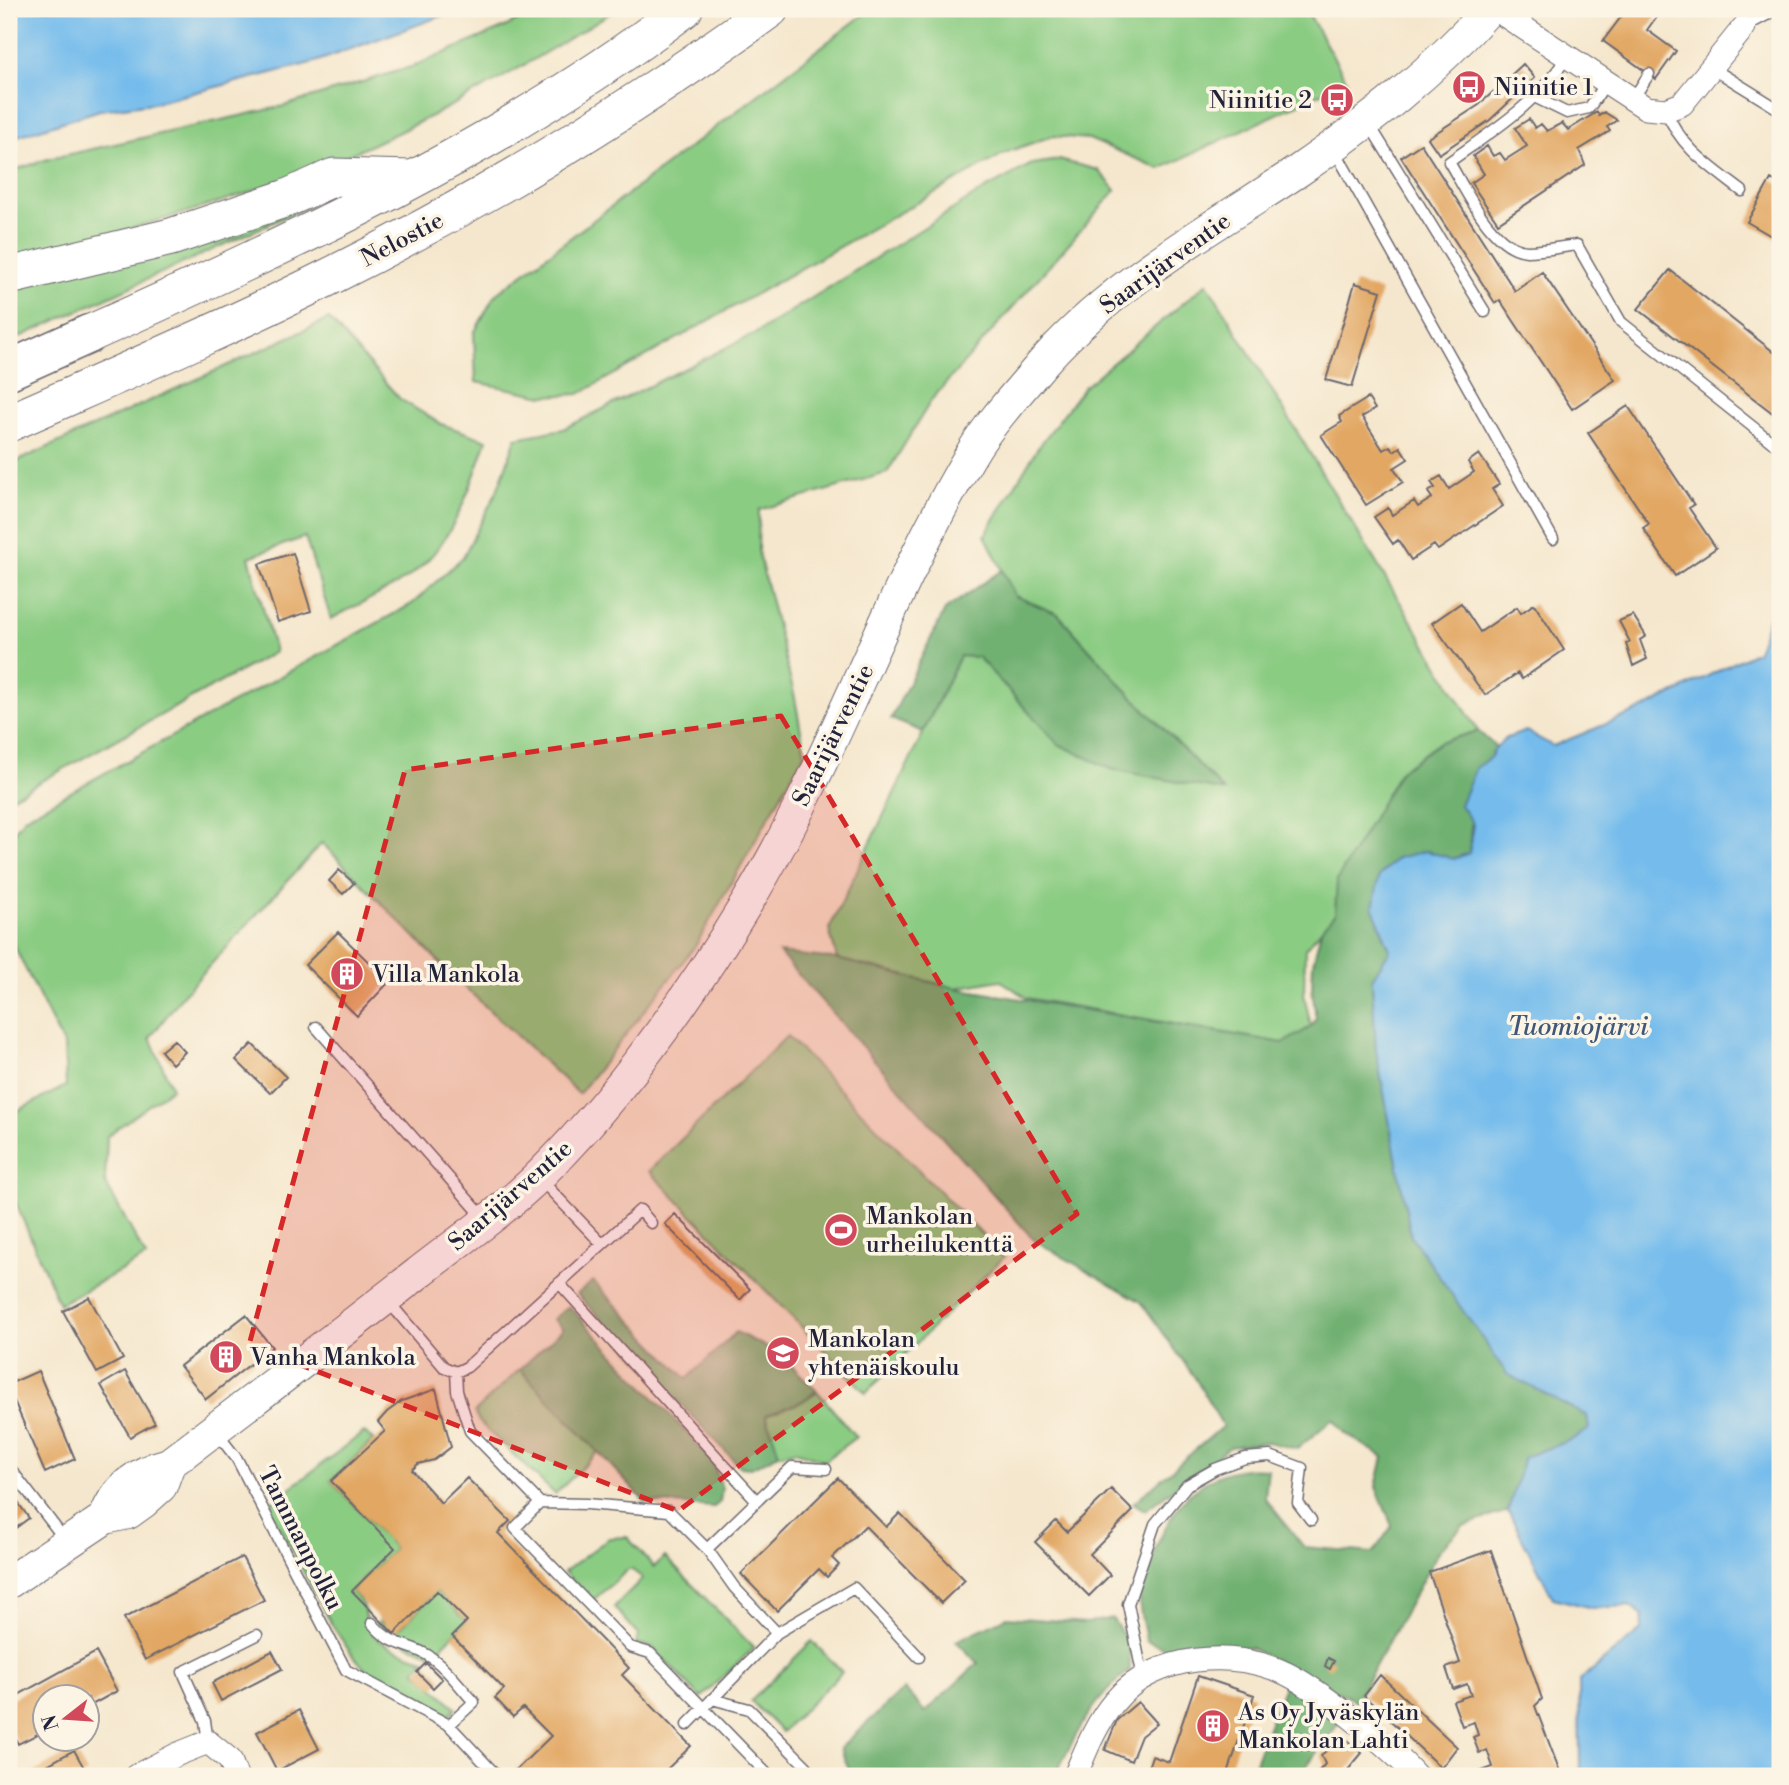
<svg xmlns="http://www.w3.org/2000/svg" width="1789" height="1785" font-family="'Libre Bodoni',serif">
  <rect width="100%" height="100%" fill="#fcf5e5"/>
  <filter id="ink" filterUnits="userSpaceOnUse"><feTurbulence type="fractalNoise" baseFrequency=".0143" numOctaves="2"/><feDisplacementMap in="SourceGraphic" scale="14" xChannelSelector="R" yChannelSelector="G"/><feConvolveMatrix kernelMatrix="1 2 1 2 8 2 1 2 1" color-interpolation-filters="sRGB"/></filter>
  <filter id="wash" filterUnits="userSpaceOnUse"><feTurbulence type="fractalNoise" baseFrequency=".00686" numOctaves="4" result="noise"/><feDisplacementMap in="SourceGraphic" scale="28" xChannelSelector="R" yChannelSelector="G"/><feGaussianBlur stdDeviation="1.57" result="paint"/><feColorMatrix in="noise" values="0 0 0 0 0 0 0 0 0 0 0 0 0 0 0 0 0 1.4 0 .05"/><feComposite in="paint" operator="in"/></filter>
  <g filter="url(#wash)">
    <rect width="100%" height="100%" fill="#f5e7cd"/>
    <path fill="#8bcc83" stroke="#56775f" stroke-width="2" d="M 540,9 L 617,9 C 514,73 408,135 293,177 C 200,211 105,236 9,261 L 9,172 L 48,159 L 284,106 L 414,66 L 503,28 Z
      M 871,9 L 1306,9 L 1347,81 L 1160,169 L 1089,139 L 1052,136 L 1007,152 L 579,394 L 544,396 L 476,382 L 474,333 L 495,295 Z
      M 1059,160 L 1098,170 L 1116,190 L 932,399 L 887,473 L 759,510 L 758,551 L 795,698 L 805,753 L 696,945 L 579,1094 L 454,977 L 322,843 L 182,996 L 150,1038 L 172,1088 L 107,1136 L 105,1182 L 146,1257 L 59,1304 L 9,1187 L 9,1115 L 66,1086 L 64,1046 L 9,936 L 9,838 L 25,817 L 412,604 L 463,557 L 497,491 L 516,438 L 563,429 L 758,332 L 985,189 L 1032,164 Z
      M 311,205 L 9,342 L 9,289 Z
      M 1207,283 L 1478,731 L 1440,742 L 1338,879 L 1335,914 L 1305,949 L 1304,994 L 1311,1027 L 1283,1043 L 1027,998 L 1000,980 L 955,988 L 837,959 L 829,929 L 960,656 L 978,657 L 1058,744 L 1223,790 L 1122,686 L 1058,614 L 1015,596 L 985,535 L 1037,449 L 1084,387 Z
      M 329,319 L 400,399 L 441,424 L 487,440 C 470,489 452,547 407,578 C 383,594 356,605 331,619 L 305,537 L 249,557 L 275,652 L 9,799 L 9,465 Z
      M 787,1036 L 1004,1257 L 866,1393 L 649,1171 Z
      M 520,1369 L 598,1452 L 555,1494 L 479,1422 L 475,1412 Z
      M 817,1391 L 856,1437 L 824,1461 L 796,1451 L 779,1454 L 765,1415 L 801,1402 Z
      M 364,1432 L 373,1440 L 331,1481 L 395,1548 L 352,1591 C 371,1611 361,1619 374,1635 C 384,1648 411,1654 425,1660 L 415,1670 L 456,1708 L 449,1715 L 394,1688 L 364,1668 L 350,1652 L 332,1625 L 268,1505 Z
      M 627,1537 L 654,1567 L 665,1557 L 754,1648 L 701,1698 L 653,1648 L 636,1643 L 639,1635 L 614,1607 L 643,1578 L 632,1570 L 628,1570 L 592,1601 L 564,1572 L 609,1538 Z
      M 437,1591 L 467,1621 L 433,1655 L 392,1637 L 377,1623 L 380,1620 L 394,1634 Z
      M 812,1641 L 842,1672 L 782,1732 L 751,1701 Z"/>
    <path fill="#70b071" stroke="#496956" stroke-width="2" d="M 1002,570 L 1015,596 L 1058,614 L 1122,686 L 1224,791 L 1111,769 L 1058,744 L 978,657 L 960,656 L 923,732 L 891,719 L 945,610 Z
      M 1478,731 L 1496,747 L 1491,757 L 1476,767 L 1469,853 L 1453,859 L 1426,851 L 1373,908 L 1390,950 L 1372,979 L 1376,1051 L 1411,1236 L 1568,1404 L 1587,1416 L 1590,1429 L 1573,1439 L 1525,1457 L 1508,1511 L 1463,1526 L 1439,1550 L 1356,1701 L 1250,1648 L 1200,1646 L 1168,1649 L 1146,1641 C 1144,1626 1138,1608 1139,1593 C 1139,1582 1148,1568 1152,1558 C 1172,1503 1205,1463 1268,1469 L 1265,1498 L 1304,1547 L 1373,1553 L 1392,1526 L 1376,1487 L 1383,1457 L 1346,1434 L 1333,1419 L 1297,1449 L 1268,1442 L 1230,1447 L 1145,1510 L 1133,1503 L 1223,1426 L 1195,1378 L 1141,1302 L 1034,1240 L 779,953 L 837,959 L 955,988 L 1283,1043 L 1311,1027 L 1316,1018 L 1312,989 L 1313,963 L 1321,930 L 1335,914 L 1337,880 L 1400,771 L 1440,742 Z
      M 593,1281 L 687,1379 L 736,1332 L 779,1353 L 817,1391 L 801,1402 L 766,1415 L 779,1454 L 751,1468 L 740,1467 L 577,1294 Z
      M 569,1306 L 712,1460 L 722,1488 L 720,1502 L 714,1507 L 645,1502 L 520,1369 L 563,1329 L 553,1319 Z
      M 1007,1617 L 1087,1623 L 1112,1618 L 1130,1645 L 1130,1670 C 1091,1701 1077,1732 1055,1776 L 852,1776 L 840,1748 L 904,1689 L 925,1712 L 978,1663 L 956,1641 Z
      M 1284,1685 L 1341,1720 L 1299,1776 L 1250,1776 Z"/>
    <path fill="#74bcec" stroke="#4b6f94" stroke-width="2" d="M 9,9 L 461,9 L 315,62 L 153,103 L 100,110 L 9,139 Z
      M 1780,587 L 1780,1776 L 1585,1776 L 1580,1769 L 1579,1681 L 1641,1630 L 1643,1616 L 1629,1606 L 1592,1608 L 1553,1598 L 1508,1511 L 1524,1457 L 1573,1439 L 1589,1429 L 1587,1416 L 1507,1374 L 1411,1236 L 1376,1051 L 1372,979 L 1390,950 L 1373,908 L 1379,876 L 1397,858 L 1426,851 L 1454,859 L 1469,853 L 1473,824 L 1460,805 L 1476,767 L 1491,757 L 1496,747 L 1507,738 L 1526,731 L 1553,746 L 1645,708 L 1757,651 Z"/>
    <g id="blocks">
      <path fill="#e2a764" d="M 1627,9 L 1662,9 L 1647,30 L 1676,51 L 1656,79 L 1603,41 Z
        M 1523,64 L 1535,78 L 1490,120 L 1439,154 L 1428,138 L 1479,105 Z
        M 1597,112 L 1599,116 L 1604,112 L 1617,120 L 1607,127 L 1610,131 L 1579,150 L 1585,165 L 1498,223 L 1471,183 L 1484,174 L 1473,156 L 1487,146 L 1493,156 L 1500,153 L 1505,160 L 1527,146 L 1515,128 L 1529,119 L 1535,128 L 1541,124 L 1547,131 L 1562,123 L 1568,130 Z
        M 1421,144 L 1515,291 L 1542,272 L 1615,380 L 1572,409 L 1500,300 L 1495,303 L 1401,157 Z
        M 1771,179 L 1780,184 L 1780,241 L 1747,222 Z
        M 1670,270 L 1780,357 L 1779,418 L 1638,309 Z
        M 1355,283 L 1381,291 L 1352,387 L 1326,380 Z
        M 1368,398 L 1375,409 L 1362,417 L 1383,450 L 1390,446 L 1394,451 L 1400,447 L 1408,459 L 1394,468 L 1403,482 L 1366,505 L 1321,435 L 1342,422 L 1339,416 Z
        M 1628,406 L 1694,505 L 1689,508 L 1716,548 L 1675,576 L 1643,528 L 1649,524 L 1588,433 Z
        M 1479,454 L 1499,484 L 1492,489 L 1503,506 L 1438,550 L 1434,545 L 1411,560 L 1398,540 L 1393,544 L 1374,517 L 1388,508 L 1392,515 L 1414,501 L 1418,507 L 1432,498 L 1428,492 L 1435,488 L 1431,482 L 1441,476 L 1449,489 L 1474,472 L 1468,462 Z
        M 293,553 L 311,611 L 278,622 L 259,564 Z
        M 1461,603 L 1480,632 L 1517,607 L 1521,613 L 1534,604 L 1564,650 L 1522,679 L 1518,673 L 1485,695 L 1432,623 Z
        M 1633,615 L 1646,636 L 1640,640 L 1647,659 L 1633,666 L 1626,644 L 1630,642 L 1619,621 Z
        M 339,870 L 354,883 L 343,894 L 329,881 Z
        M 338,932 L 389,982 L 357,1016 L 305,965 Z
        M 174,1040 L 185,1052 L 172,1064 L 161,1051 Z
        M 252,1044 L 286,1077 L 270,1093 L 236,1060 Z
        M 675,1214 L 750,1289 L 740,1300 L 665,1224 Z
        M 89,1297 L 123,1359 L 97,1373 L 63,1311 Z
        M 246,1315 L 272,1347 L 206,1399 L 180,1366 Z
        M 38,1371 L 75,1459 L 45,1473 L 9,1389 L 9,1384 Z
        M 125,1371 L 155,1423 L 130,1437 L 101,1385 Z
        M 436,1389 L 451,1447 L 434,1460 L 418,1464 L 412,1470 L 441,1503 L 467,1478 L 510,1521 L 498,1533 L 629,1668 L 622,1675 L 691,1746 L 660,1776 L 516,1776 L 513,1773 L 551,1736 L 523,1708 L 513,1717 L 495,1698 L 504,1689 L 452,1636 L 467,1621 L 437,1591 L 394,1634 L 352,1591 L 395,1548 L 331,1481 L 385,1431 L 378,1422 L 387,1412 L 402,1401 Z
        M 838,1478 L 886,1527 L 900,1513 L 965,1580 L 941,1603 L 865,1526 L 832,1558 L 839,1565 L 827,1577 L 819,1569 L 777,1611 L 741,1574 Z
        M 1111,1489 L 1133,1511 L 1090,1554 L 1110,1575 L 1089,1596 L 1035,1542 L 1056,1521 L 1067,1532 Z
        M 9,1490 L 29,1518 L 9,1533 Z
        M 1491,1550 L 1542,1699 L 1535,1706 L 1560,1772 L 1550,1776 L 1481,1776 L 1479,1772 L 1493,1767 L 1487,1750 L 1479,1753 L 1473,1737 L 1478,1735 L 1474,1722 L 1462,1726 L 1453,1701 L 1471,1695 L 1467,1684 L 1453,1689 L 1446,1668 L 1460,1663 L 1429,1572 Z
        M 242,1557 L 264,1600 L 145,1660 L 124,1618 Z
        M 272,1651 L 282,1669 L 221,1701 L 212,1683 Z
        M 96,1652 L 117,1691 L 88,1707 L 88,1698 L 46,1698 L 46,1730 L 18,1744 L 9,1727 L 9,1700 Z
        M 1328,1658 L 1334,1661 L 1330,1669 L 1325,1666 Z
        M 426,1663 L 442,1679 L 433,1688 L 417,1672 Z
        M 1380,1675 L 1457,1747 L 1441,1768 L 1364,1696 Z
        M 1198,1676 L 1254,1695 L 1227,1776 L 1145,1776 L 1152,1756 L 1169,1762 Z
        M 1138,1702 L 1157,1723 L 1141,1736 L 1131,1761 L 1105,1750 L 1117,1720 Z
        M 299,1710 L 319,1749 L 277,1771 L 257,1732 Z
        M 1344,1737 L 1362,1753 L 1343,1776 L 1315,1776 L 1325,1764 L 1321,1755 Z
        M 74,1750 L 87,1773 L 81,1776 L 27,1776 Z"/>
    </g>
  </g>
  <g filter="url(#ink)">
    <use href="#blocks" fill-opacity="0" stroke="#6c676e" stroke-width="2"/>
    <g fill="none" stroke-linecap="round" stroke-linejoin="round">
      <g stroke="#6c676e" stroke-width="13">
        <path id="service" d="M 1740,9 L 1744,27 L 1778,9
          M 1567,56 C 1541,101 1491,132 1449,162 C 1465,188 1492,249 1527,251 C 1543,251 1561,247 1577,245 L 1621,322 L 1773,443
          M 1712,68 L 1780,110
          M 1522,91 L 1567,113 L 1589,108 L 1607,82
          M 1633,99 L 1649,74
          M 1666,110 C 1680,148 1711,167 1742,191
          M 1369,124 L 1485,312
          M 1334,149 L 1553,539
          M 316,1027 L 485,1219
          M 540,1179 L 602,1244
          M 559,1283 L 757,1501
          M 388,1301 L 444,1367 L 456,1372 L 467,1367 L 640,1210 L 651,1223
          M 456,1372 L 457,1391 L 470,1431 L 540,1503 L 587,1504 L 669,1511 L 707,1549 L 734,1587 L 777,1633 L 687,1725
          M 216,1432 L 237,1459 L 346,1670 L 449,1725 L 497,1776
          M 9,1467 L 66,1541
          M 540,1503 L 515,1528 L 630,1647 L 650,1653 L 769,1776
          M 707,1549 L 792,1467 L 826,1469
          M 372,1623 C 394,1650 410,1642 432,1658 C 448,1669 461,1688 474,1702 L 449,1725
          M 777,1633 L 854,1588 L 919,1657
          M 1143,1678 L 1128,1604 L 1155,1524 L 1187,1485 L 1215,1469 L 1245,1458 L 1270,1456 L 1302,1468 L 1298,1503 L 1311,1520
          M 712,1699 L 749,1709 L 807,1767 L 802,1776
          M 208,1742 L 205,1721 L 183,1672 L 257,1635"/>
      </g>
      <g stroke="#6c676e" stroke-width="25">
        <path id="minor" d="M 1495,9 L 1646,108 L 1666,110 L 1682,104 L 1744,27
          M 136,1776 L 178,1754 L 208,1742 L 230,1760 L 236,1776
          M 1075,1776 C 1086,1750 1096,1723 1115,1701 C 1154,1654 1234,1648 1287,1674 C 1321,1691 1391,1747 1416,1776"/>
      </g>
      <g stroke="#6c676e" stroke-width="34">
        <path id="secondary" d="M 105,1518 C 116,1487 138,1472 169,1464 C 252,1401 335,1338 417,1274 C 459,1241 504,1211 542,1173 C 622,1093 689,998 748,901 C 835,757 887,595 973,451 C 990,423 1014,397 1035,372 C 1105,287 1208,231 1298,171 C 1368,123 1433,72 1489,9
          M 9,1582 L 105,1518 L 128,1513 L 142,1503 L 161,1486 L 169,1464"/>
      </g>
      <g stroke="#6c676e" stroke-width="39">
        <path id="trunk" d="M 9,276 L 171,237 L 287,198 L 334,177 L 412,179
          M 89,334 C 291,244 507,144 684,9
          M 9,423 C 115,376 223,330 327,278 C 482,201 630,111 770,9"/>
      </g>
      <g stroke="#6c676e" stroke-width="41">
        <path id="motorway" d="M 9,370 L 89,334"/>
      </g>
      <use href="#service" stroke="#fff" stroke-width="10"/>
      <use href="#minor" stroke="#fff" stroke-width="23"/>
      <use href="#secondary" stroke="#fff" stroke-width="32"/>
      <use href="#trunk" stroke="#fff" stroke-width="37"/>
      <use href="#motorway" stroke="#fff" stroke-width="38"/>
    </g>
  </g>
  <path fill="#d62828" fill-opacity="0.2" stroke="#d62828" stroke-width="5" stroke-dasharray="14 9" stroke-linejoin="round" d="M 781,716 L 1077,1214 L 678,1511 L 249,1345 L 405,770 Z"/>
  <defs>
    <g id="bus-disc" transform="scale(1.75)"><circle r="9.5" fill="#d1495b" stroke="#fcf5e5"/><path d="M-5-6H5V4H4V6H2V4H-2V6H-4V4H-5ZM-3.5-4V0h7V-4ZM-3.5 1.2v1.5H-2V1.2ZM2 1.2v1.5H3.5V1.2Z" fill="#fff"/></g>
    <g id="building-disc" transform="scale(1.75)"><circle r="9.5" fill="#d1495b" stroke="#fcf5e5"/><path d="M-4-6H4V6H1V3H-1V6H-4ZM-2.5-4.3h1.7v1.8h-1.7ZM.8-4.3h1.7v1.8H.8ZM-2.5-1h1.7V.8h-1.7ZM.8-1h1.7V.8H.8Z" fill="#fff"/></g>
    <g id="stadium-disc" transform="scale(1.75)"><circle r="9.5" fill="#d1495b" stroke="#fcf5e5"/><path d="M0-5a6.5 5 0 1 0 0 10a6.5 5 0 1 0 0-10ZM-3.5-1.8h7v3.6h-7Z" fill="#fff"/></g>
    <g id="school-disc" transform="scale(1.75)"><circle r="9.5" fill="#d1495b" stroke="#fcf5e5"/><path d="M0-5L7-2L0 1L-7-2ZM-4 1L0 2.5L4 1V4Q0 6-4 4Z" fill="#fff"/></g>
  </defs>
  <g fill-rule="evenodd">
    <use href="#bus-disc" x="1469" y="87"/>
    <use href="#bus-disc" x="1337" y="100"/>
    <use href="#building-disc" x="347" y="974"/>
    <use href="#stadium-disc" x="841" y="1230"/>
    <use href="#school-disc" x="783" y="1353"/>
    <use href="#building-disc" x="226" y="1357"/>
    <use href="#building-disc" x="1213" y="1726"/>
  </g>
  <g text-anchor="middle" stroke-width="7" stroke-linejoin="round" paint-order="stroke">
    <g font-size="24" fill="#22223b" stroke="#fcf5e5" text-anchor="start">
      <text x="1494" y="95">Niinitie 1</text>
      <text x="1312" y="108" text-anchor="end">Niinitie 2</text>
      <text x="372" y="982">Villa Mankola</text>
      <text x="866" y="1224">Mankolan<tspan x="866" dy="28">urheilukenttä</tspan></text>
      <text x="808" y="1347">Mankolan<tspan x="808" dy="28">yhtenäiskoulu</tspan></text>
      <text x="250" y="1365">Vanha Mankola</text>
      <text x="1238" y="1720">As Oy Jyväskylän<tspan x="1238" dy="28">Mankolan Lahti</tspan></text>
    </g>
    <g font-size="24" fill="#22223b" stroke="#fcf5e5">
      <text transform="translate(402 239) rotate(-28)" y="8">Nelostie</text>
      <text transform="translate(1165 263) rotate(-36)" y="8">Saarijärventie</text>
      <text transform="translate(833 735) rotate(-64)" y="8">Saarijärventie</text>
      <text transform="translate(510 1195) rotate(-41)" y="8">Saarijärventie</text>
      <text transform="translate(301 1538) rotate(63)" y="8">Tammanpolku</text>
    </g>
    <g font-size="26" font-style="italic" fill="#3f5879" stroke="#fcf5e5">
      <text x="1578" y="1035">Tuomiojärvi</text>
    </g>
  </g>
  <rect width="1789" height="1785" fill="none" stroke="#fcf5e5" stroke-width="35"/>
  <g transform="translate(66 1718) rotate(253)"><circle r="33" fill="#fcf5e5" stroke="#a5a1a1" stroke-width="2"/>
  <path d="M0-5L12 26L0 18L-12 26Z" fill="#d1495b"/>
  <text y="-10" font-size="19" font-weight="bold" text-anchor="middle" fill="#22223b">N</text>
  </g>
</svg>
